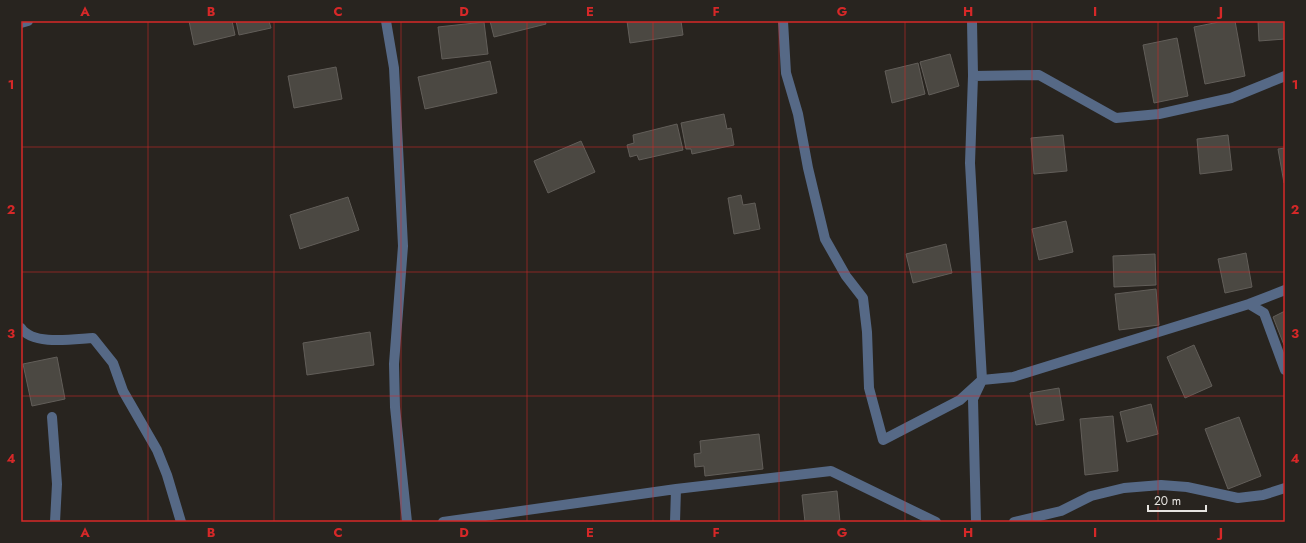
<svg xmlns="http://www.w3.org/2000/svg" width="1306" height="543" font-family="Jost,sans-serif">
  <rect width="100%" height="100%" fill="#28241f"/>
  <path fill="#4b4842" stroke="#625e59" d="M 189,21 L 232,21 L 235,35 L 194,45 Z
    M 236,21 L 269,21 L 271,28 L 239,35 Z
    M 490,21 L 545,21 L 546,24 L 494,37 Z
    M 627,21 L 681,21 L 683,35 L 630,43 Z
    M 1224,21 L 1235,21 L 1245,76 L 1205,84 L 1194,27 Z
    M 1258,21 L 1285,21 L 1285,39 L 1259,41 Z
    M 484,22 L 488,54 L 442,59 L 438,27 Z
    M 1177,38 L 1188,96 L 1154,103 L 1143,45 Z
    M 950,54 L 959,86 L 929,95 L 920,62 Z
    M 490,61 L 497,93 L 425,109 L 418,77 Z
    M 918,63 L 925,94 L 892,103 L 885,71 Z
    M 336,67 L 342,99 L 294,108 L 288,76 Z
    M 724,114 L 727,129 L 731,128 L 734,145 L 692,154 L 691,149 L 686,149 L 681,123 Z
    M 677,124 L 683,150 L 639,160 L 637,155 L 630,157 L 627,145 L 634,143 L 633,135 Z
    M 1063,135 L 1067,171 L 1034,174 L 1031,138 Z
    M 1228,135 L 1232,170 L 1200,174 L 1197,139 Z
    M 581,141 L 595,172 L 548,193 L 534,161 Z
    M 1285,148 L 1285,183 L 1284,183 L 1278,149 Z
    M 741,195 L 743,205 L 755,203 L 760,229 L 734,234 L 728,198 Z
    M 348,197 L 359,230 L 300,249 L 290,215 Z
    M 1066,221 L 1073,252 L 1039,260 L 1032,229 Z
    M 946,244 L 952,273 L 913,283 L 906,254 Z
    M 1246,253 L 1252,287 L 1225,293 L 1218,259 Z
    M 1155,254 L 1156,285 L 1114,287 L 1113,256 Z
    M 1156,289 L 1159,325 L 1119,330 L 1115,294 Z
    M 1285,311 L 1285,345 L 1284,345 L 1273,317 Z
    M 370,332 L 374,365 L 307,375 L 303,343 Z
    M 1194,345 L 1212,386 L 1185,398 L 1167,357 Z
    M 57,357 L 65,399 L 32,406 L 23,364 Z
    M 1059,388 L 1064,420 L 1036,425 L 1030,393 Z
    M 1151,404 L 1158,434 L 1127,442 L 1120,412 Z
    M 1113,416 L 1118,471 L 1085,475 L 1080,419 Z
    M 1239,417 L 1261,476 L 1228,489 L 1205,429 Z
    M 759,434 L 763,469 L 705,476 L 704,466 L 695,467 L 694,454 L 701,453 L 700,441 Z
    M 837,491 L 840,522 L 805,522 L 802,495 Z"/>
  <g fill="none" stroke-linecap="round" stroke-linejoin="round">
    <path stroke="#566986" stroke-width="10" d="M 386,21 L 394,68 L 403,246 L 394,364 L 395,407 L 407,522
      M 783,21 L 786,73 L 798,114 L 808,168 L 825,239 L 846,276 L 863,298 L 867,332 L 869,388 L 883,440 L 960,400 L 982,380 L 1013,377 L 1249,304 L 1285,290
      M 972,21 L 973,76 L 970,163 L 982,380 L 973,399 L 976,522
      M 21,23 L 28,21
      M 973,76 L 1039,75 L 1116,118 L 1159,114 L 1231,98 L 1285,76
      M 1249,304 L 1264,313 L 1285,370
      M 21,328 C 33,346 74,339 93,338 L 113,363 L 123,391 L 157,450 L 167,475 L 181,522
      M 52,417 L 57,484 L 55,522
      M 443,522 L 676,489 L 831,471 L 936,522
      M 675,522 L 676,489
      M 1014,522 L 1061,511 L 1091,496 L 1124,488 L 1161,485 L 1187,487 L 1238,498 L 1263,495 L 1285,488"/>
  </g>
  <path fill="none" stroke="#d62828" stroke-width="1" stroke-opacity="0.55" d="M 148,21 L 148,522M 274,21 L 274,522M 401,21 L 401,522M 527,21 L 527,522M 653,21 L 653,522M 779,21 L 779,522M 905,21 L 905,522M 1032,21 L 1032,522M 1158,21 L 1158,522M 21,147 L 1285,147M 21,272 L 1285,272M 21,396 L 1285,396"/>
  <rect width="1306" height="543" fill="none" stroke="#28241f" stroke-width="44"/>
  <path d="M1148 505v6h58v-6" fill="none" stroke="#e6e4e0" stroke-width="2"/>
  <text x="1154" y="505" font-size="12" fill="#e6e4e0" stroke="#28241f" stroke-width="3" paint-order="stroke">20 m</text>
  <rect x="22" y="22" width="1262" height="499" fill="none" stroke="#d62828" stroke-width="1.5"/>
  <g font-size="13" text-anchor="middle" font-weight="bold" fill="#d62828">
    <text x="85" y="16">A</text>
    <text x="211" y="16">B</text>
    <text x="338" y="16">C</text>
    <text x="464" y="16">D</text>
    <text x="590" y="16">E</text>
    <text x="716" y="16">F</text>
    <text x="842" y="16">G</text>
    <text x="968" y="16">H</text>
    <text x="1095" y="16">I</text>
    <text x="1221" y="16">J</text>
    <text x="11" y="89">1</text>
    <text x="1295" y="89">1</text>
    <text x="11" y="214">2</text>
    <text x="1295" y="214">2</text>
    <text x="11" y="338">3</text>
    <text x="1295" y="338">3</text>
    <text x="11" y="463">4</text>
    <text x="1295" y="463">4</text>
    <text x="85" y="537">A</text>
    <text x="211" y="537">B</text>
    <text x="338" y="537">C</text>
    <text x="464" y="537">D</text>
    <text x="590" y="537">E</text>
    <text x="716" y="537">F</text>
    <text x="842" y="537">G</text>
    <text x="968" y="537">H</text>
    <text x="1095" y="537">I</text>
    <text x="1221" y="537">J</text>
  </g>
</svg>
